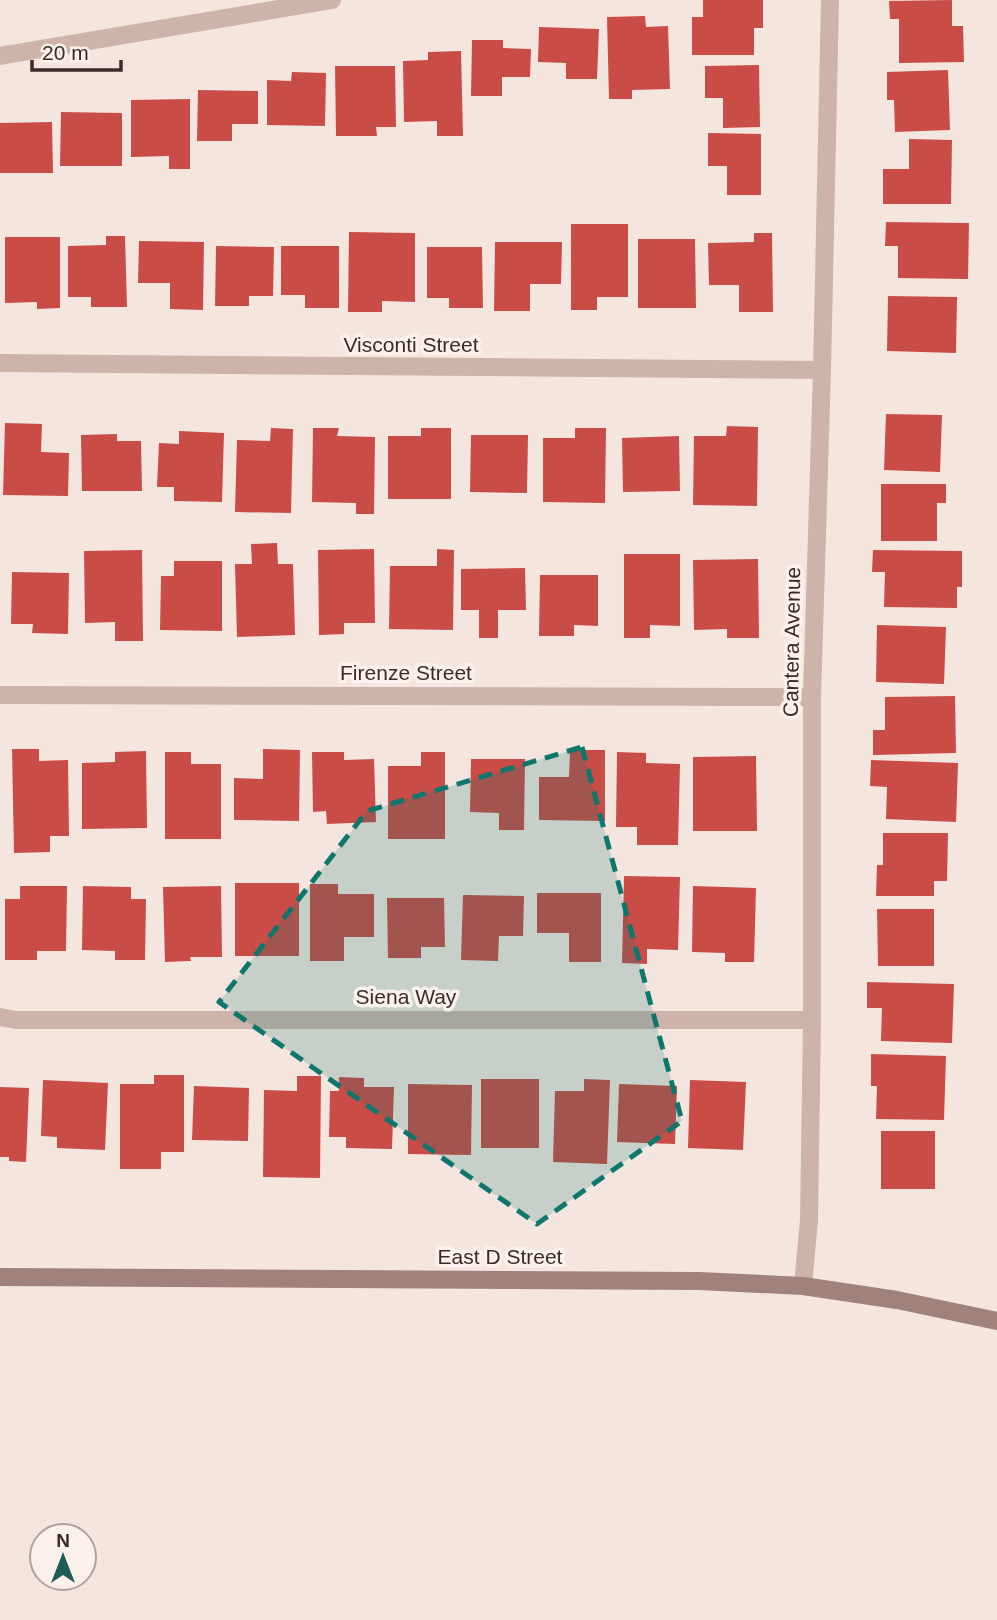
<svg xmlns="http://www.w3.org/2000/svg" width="997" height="1620" font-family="Arial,sans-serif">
  <rect width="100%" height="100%" fill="#f4e6df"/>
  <path fill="#ca4c46" d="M 703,0 L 763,0 L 763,28 L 754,28 L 754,55 L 692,55 L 692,17 L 703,17 Z
    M 952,0 L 952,26 L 963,26 L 964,62 L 899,63 L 899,19 L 890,19 L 889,1 Z
    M 645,16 L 646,27 L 668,26 L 670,89 L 632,90 L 632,99 L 609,99 L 607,17 Z
    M 539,27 L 599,29 L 597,79 L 566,79 L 566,63 L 538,62 Z
    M 472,40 L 503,40 L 503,48 L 531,49 L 530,77 L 502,77 L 502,96 L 471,96 Z
    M 461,51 L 463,136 L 437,136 L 437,121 L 404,122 L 403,61 L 428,60 L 428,52 Z
    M 759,65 L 760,127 L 723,128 L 723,98 L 705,98 L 705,66 Z
    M 335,66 L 395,66 L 396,127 L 376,127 L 377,136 L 336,136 Z
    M 948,70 L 950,130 L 895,132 L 894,100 L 887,100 L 887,72 Z
    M 292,72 L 326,73 L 325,126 L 267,125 L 267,80 L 291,81 Z
    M 198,90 L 258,91 L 258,124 L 232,124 L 232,141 L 197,141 Z
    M 190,99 L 190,169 L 169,169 L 169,156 L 131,157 L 131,100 Z
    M 61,112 L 122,113 L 122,166 L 60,166 Z
    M 52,122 L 53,173 L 0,173 L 0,123 Z
    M 708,133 L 761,134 L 761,195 L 727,195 L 727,166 L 708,166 Z
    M 909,139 L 952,140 L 951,204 L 883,204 L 883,169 L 909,169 Z
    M 886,222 L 969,223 L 968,279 L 898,278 L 898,246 L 885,246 Z
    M 571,224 L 628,224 L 628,297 L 597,297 L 597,310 L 571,310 Z
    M 349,232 L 415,233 L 415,302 L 382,301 L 382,312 L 348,312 Z
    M 754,233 L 772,233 L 773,312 L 739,312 L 739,285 L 709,285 L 708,243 L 754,242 Z
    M 106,236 L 125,236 L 127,307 L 91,307 L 91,297 L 68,297 L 68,246 L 106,245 Z
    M 5,237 L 60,237 L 60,308 L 37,309 L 37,302 L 5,303 Z
    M 638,239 L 695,239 L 696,308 L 638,308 Z
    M 139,241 L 204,242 L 203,310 L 170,309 L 170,283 L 138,283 Z
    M 495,242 L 562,242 L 561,284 L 530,284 L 530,311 L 494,311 Z
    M 216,246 L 274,247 L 273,296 L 249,296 L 249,306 L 215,306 Z
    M 281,246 L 339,246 L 339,308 L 305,308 L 305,295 L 281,295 Z
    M 427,247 L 482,247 L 483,308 L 449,308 L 449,298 L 427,298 Z
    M 888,296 L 957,297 L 956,353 L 887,351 Z
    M 886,414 L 942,415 L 940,472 L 884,470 Z
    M 5,423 L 42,424 L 41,452 L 69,453 L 68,496 L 3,495 Z
    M 727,426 L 758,427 L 757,506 L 693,505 L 694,436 L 726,436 Z
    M 271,428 L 293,429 L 291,513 L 235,512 L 237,440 L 270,441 Z
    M 313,428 L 339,428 L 337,436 L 375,437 L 374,514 L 356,514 L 356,503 L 312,502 Z
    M 421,428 L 451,428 L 451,499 L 388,499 L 388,436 L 421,436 Z
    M 575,428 L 606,428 L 605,503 L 543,502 L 543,438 L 575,438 Z
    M 179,431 L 224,433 L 222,502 L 174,501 L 174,487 L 157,487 L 159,443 L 179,444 Z
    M 117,434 L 117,441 L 141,441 L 142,491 L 82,491 L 81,435 Z
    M 471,435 L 528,435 L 527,493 L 470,492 Z
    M 679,436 L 680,491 L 623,492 L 622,438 Z
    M 881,484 L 946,484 L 946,503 L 937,503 L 937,541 L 881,541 Z
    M 277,543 L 278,564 L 293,564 L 295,635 L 237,637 L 235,564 L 252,564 L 251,544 Z
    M 374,549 L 375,623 L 344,623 L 344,634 L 319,635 L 318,550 Z
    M 437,549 L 454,550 L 453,630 L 389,629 L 390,566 L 437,566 Z
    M 142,550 L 143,641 L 115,641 L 115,622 L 85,623 L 84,551 Z
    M 873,550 L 962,551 L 962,587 L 957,587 L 957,608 L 884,607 L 885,572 L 872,572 Z
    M 624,554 L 680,554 L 680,626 L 650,625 L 650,638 L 624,638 Z
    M 758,559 L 759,638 L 727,638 L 727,629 L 694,630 L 693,560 Z
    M 174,561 L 222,561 L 222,631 L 160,630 L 161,576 L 174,576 Z
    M 525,568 L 526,610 L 498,610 L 498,638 L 479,638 L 479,610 L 461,610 L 461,569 Z
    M 12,572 L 69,573 L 68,634 L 32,633 L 33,624 L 11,624 Z
    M 540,575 L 598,575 L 598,626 L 574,625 L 574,636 L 539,636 Z
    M 877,625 L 946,627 L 944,684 L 876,682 Z
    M 955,696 L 956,753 L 873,755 L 873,730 L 885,730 L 885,697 Z
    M 12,749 L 39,749 L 39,761 L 68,760 L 69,836 L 50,836 L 50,852 L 14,853 Z
    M 263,749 L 300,750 L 299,821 L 234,820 L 234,778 L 263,779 Z
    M 570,750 L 605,750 L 605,821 L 539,820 L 539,777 L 569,777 Z
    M 146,751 L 147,828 L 82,829 L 82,763 L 115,762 L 115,752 Z
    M 165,752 L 191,752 L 191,764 L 221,764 L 221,839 L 165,839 Z
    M 312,752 L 344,752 L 344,760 L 374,759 L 376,822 L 327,824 L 326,811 L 313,812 Z
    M 421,752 L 445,752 L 445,839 L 388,839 L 388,766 L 421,766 Z
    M 617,752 L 646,753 L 646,763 L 680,764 L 678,845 L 637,845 L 637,827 L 616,827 Z
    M 756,756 L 757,831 L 693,831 L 693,757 Z
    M 471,759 L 525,759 L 524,830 L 499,830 L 499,813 L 470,812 Z
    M 871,760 L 958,763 L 956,822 L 886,819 L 887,787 L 870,786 Z
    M 883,833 L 948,833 L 947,881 L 934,881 L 934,896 L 876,896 L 877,865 L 883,865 Z
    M 624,876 L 680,877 L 678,950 L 647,949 L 647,964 L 622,963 Z
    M 235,883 L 299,883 L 299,956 L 235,956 Z
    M 310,884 L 338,884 L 338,894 L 374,894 L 374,937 L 344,937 L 344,961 L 310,961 Z
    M 20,886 L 67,886 L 66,951 L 37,951 L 37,960 L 5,960 L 5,899 L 20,899 Z
    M 83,886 L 131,887 L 131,899 L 146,899 L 145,960 L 115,960 L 115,951 L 82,950 Z
    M 221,886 L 222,957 L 190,957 L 191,961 L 165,962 L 163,887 Z
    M 693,886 L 756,888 L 754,962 L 725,962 L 725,953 L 692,952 Z
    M 537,893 L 601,893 L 601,962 L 569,962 L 569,933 L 537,933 Z
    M 463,895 L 524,896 L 523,936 L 499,936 L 498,961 L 461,960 Z
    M 387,898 L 444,898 L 445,947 L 421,947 L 421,958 L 388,958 Z
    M 877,909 L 934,909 L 934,966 L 878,966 Z
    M 867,982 L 954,984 L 952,1043 L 881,1041 L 882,1008 L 867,1008 Z
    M 871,1054 L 946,1056 L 944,1120 L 876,1119 L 877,1086 L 871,1086 Z
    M 154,1075 L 184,1075 L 184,1152 L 161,1152 L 161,1169 L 120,1169 L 120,1084 L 154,1084 Z
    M 297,1076 L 321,1076 L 320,1178 L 263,1177 L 264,1090 L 297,1091 Z
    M 339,1077 L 364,1078 L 364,1087 L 394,1087 L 392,1149 L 346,1148 L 346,1137 L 329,1137 L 330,1091 L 339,1091 Z
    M 481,1079 L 539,1079 L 539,1148 L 481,1148 Z
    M 584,1079 L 610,1080 L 607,1164 L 553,1162 L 555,1091 L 584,1091 Z
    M 43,1080 L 108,1083 L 105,1150 L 57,1148 L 57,1137 L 41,1136 Z
    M 690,1080 L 746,1082 L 743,1150 L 688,1148 Z
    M 408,1084 L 472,1085 L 471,1155 L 408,1154 Z
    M 619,1084 L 677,1086 L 675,1144 L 617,1142 Z
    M 194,1086 L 249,1088 L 248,1141 L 192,1140 Z
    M 0,1087 L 29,1088 L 26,1162 L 9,1161 L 9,1157 L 0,1157 Z
    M 881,1131 L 935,1131 L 935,1189 L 881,1189 Z"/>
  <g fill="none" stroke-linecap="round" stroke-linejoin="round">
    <path stroke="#cdb3aa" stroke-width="18" d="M 0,56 L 332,0
      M 0,363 L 822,370
      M 0,695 L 812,697
      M 0,1017 L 16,1020 L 812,1020
      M 803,1286 L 809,1220 L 812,1020 L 812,697 L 822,370 L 830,0"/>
    <path stroke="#a1817b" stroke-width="18" d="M 0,1277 L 699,1281 L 803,1286 L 897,1300 L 997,1321"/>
  </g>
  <path fill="#0f766e" fill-opacity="0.2" stroke="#0f766e" stroke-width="5" stroke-dasharray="14 9" stroke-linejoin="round" d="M 582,747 L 682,1121 L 537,1224 L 219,1002 L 367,811 Z"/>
  <g text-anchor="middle" stroke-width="7" stroke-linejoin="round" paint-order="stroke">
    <g font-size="21" fill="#3a2b2a" stroke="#fbf1ec">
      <text x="411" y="352">Visconti Street</text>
      <text transform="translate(792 642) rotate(-89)" y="7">Cantera Avenue</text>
      <text x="406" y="680">Firenze Street</text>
      <text x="406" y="1004">Siena Way</text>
      <text x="500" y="1264">East D Street</text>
    </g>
  </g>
  <g transform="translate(63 1557)"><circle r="33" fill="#fbf1ec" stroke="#aea29e" stroke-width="2"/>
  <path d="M0-5L12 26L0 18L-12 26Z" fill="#1d5d55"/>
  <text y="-10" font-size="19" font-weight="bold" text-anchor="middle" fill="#3a2b2a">N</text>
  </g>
  <path d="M32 60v10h89v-10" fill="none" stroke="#3a2b2a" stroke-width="3.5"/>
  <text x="42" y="60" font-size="21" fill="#3a2b2a" stroke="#fbf1ec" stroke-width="5" paint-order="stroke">20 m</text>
</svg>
